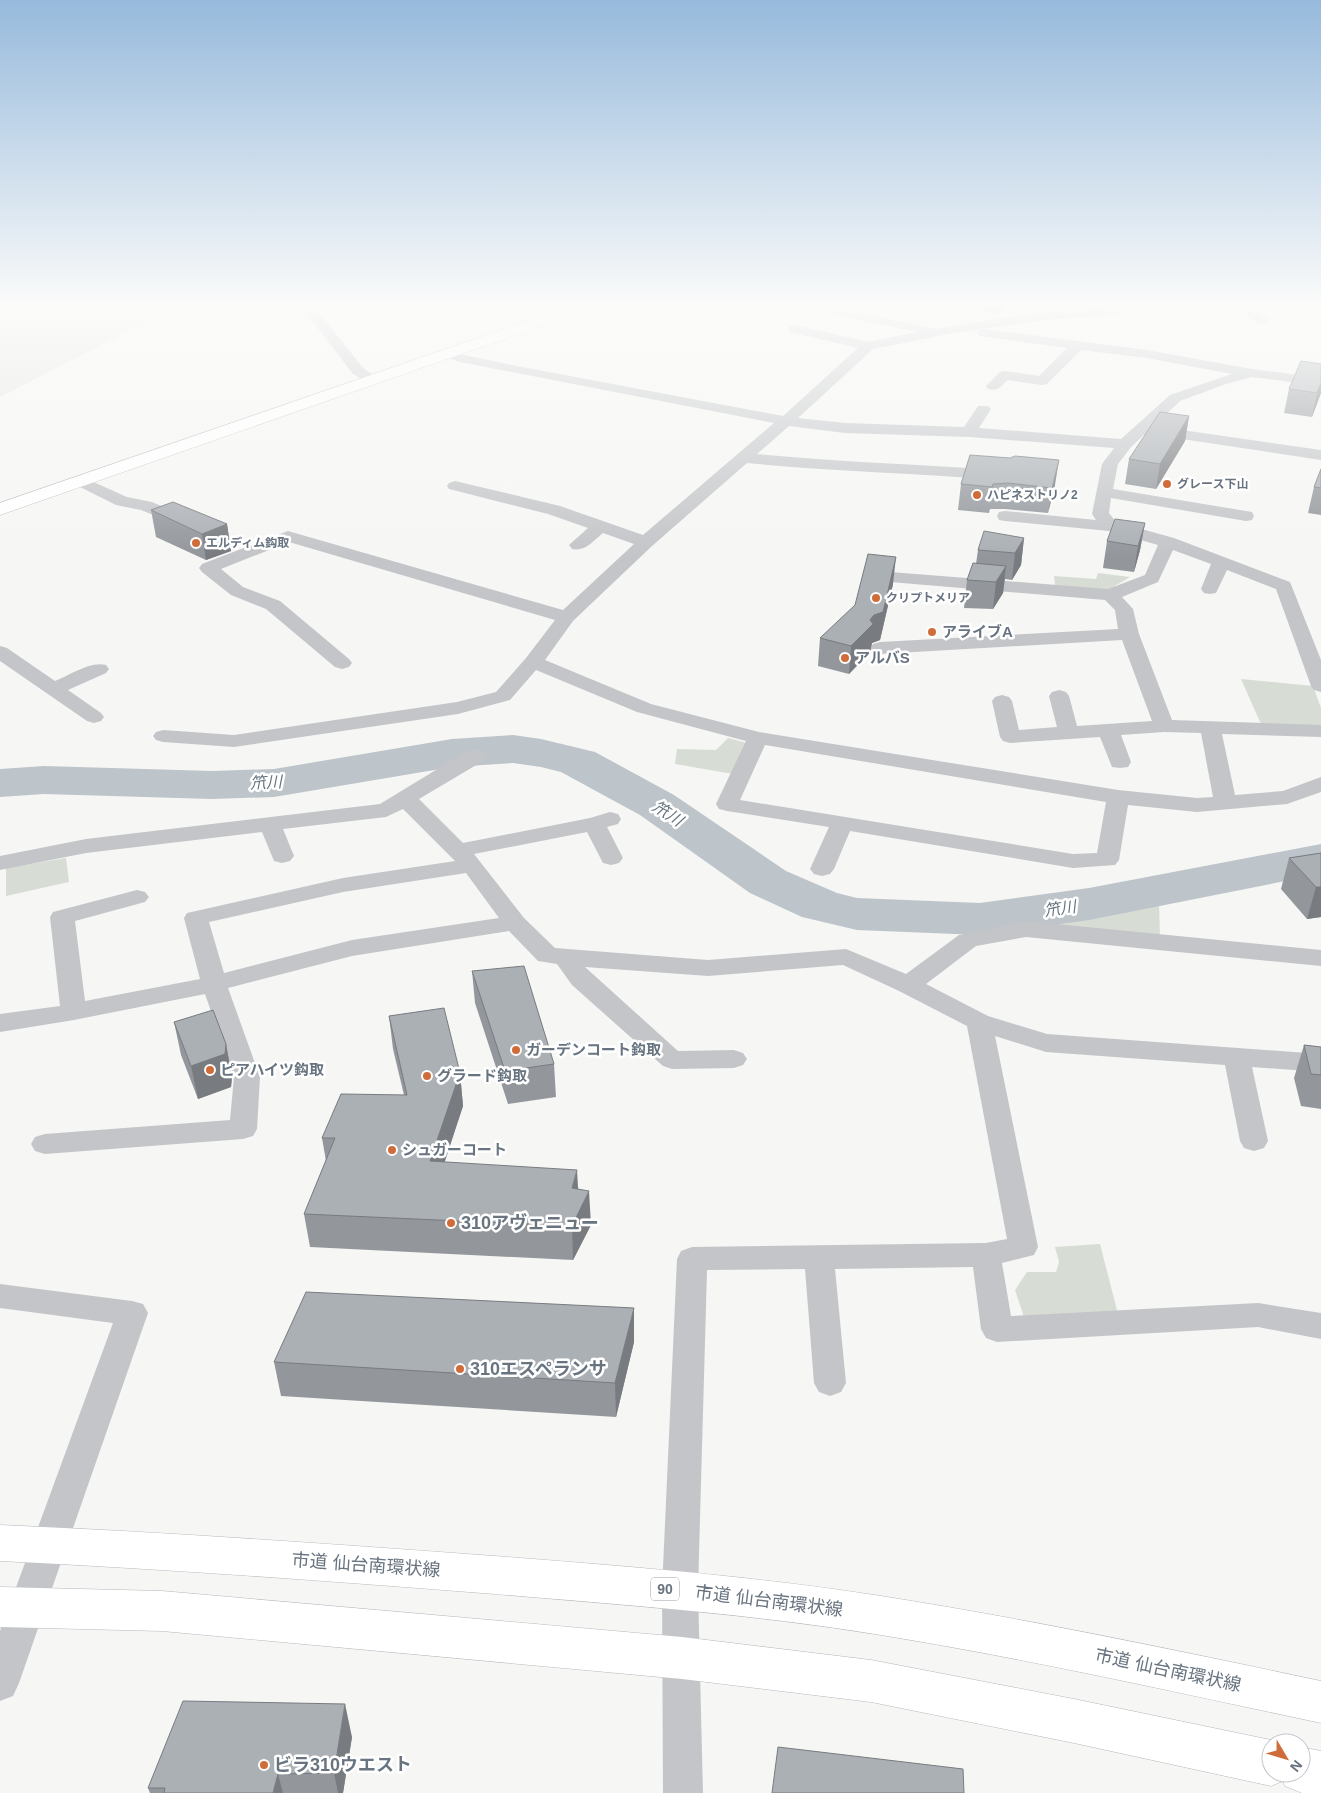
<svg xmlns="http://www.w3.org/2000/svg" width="1321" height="1793" font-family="Arial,'Noto Sans JP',sans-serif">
  <rect width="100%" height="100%" fill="#f6f6f4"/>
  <path fill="#e4e5e4" d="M 0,305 L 180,305 L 0,397 Z"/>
  <path fill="#d7ddd5" d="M 1098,573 L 1130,577 L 1108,590 L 1055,585 L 1054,576 L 1096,579 Z
    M 1241,679 L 1313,686 L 1321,708 L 1321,726 L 1261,724 Z
    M 728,738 L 747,743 L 733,774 L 675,764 L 677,749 L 716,750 Z
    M 66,858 L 69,882 L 6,896 L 6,868 Z
    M 1141,902 L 1159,903 L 1160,935 L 1058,925 L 1059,913 Z
    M 1100,1244 L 1118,1314 L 1024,1317 L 1015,1290 L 1027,1272 L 1056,1272 L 1059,1262 L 1055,1247 Z"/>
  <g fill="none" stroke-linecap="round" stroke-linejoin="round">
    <path fill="#bdc4ca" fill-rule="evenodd" d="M 513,735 L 541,739 L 595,752 L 674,795 L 786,871 L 837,893 L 857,898 L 980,903 L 1089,888 L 1321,844 L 1321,874 L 1089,920 L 980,935 L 857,930 L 802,917 L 750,893 L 640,815 L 561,772 L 541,767 L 513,763 L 452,767 L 274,797 L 212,799 L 44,794 L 0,797 L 0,769 L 44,766 L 212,771 L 274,769 L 452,739 Z"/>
    <g stroke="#b5b9bd" stroke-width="1">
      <path id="secondary" d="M 574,305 L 596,305 L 593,308 L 0,515 L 0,503 Z"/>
    </g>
    <g stroke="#b4b7bb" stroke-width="1">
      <path id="primary" d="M 0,1525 C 165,1532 330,1544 494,1556 C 623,1566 753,1576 881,1596 C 1028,1619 1175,1650 1321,1681 L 1321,1723 C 1175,1692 1029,1659 881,1635 C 753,1614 624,1605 495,1594 C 330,1581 165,1569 0,1561 Z
        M 0,1587 L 162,1591 L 682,1637 L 871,1660 L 1074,1699 L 1271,1740 L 1277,1743 L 1271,1743 L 1271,1773 L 1301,1773 L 1301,1747 L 1321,1751 L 1321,1793 L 1302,1793 L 1285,1786 L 1283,1781 L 1271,1786 L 1074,1743 L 871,1702 L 682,1679 L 162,1631 L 0,1627 Z"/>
    </g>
    <path fill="#c3c5c8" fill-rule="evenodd" d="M 300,305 L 313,305 L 363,368 L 379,379 L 377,382 L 367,382 L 353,374 Z
      M 802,305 L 826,305 L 935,329 L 1036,313 L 1135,305 L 1188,305 L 1181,309 L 1036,321 L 954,333 L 873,349 L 798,418 L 845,423 L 964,427 L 978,406 L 988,406 L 991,409 L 979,428 L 1121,439 L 1170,395 L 1232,374 L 1147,358 L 1081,350 L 1047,384 L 1042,385 L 1008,380 C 1001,386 998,392 988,389 L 986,386 L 1000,372 L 1005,371 L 1039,376 L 1067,348 L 979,336 L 977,333 L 979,330 L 984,329 L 1147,350 L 1252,369 L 1321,378 L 1321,386 L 1252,377 L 1226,384 L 1180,401 L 1154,426 L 1321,450 L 1321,460 L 1155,435 L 1148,431 L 1131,447 L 1118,464 L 1113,489 L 1246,511 L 1252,512 L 1254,516 L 1252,520 L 1246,521 L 1111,498 L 1109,513 L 1116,522 L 1174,538 L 1290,582 L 1321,660 L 1321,692 L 1314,690 L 1311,686 L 1276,589 L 1227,570 L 1216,593 L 1210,594 L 1204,593 L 1201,589 L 1211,564 L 1173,550 L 1158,582 L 1122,597 L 1133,609 L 1139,634 L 1172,720 L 1321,725 L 1321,737 L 1222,734 L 1235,795 L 1283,791 L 1321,777 L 1321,792 L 1287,804 L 1197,812 L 1128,805 L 1119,860 L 1115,865 L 1073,868 L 850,831 L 834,869 L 830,874 L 822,876 L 814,874 L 810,869 L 829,827 L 727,811 L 719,809 L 716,804 L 746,741 L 637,712 L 536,670 L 510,700 L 458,714 L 234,747 L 163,742 L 156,740 L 153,736 L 156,732 L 163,730 L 234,735 L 457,702 L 496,692 L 526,658 L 555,620 L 289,542 L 221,569 L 243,587 L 280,601 L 349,659 L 352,663 L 349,667 L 342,669 L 335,667 L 266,609 L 231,595 L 202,572 L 199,568 L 202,564 L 288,531 L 563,610 L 634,544 L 603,533 C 593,541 585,552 572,549 L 569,545 L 588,528 L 548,514 L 449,489 L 447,486 L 449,483 L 455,481 L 560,506 L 643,535 L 774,423 L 460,362 L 443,356 L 441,353 L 443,350 L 448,349 L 464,355 L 517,366 L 783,416 L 858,348 L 790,332 L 788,329 L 790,326 L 795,325 L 868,342 L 917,332 L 808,309 L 803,308 ZM 789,426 L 845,433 L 969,437 L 1114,448 L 1102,464 L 1092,514 L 1096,520 L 1005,511 L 999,512 L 997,516 L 999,520 L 1005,521 L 1109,531 L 1158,545 L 1145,575 L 1108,589 L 890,572 L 884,573 L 881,577 L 884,581 L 890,582 L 1105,600 L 1115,610 L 1118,629 L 880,642 L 873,644 L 870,648 L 873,652 L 880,654 L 1122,640 L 1152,721 L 1077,726 L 1069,696 L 1066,692 L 1059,690 L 1052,692 L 1049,696 L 1057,727 L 1019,730 L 1012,701 L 1009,697 L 1002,695 L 995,697 L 992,701 L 1000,737 L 1003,741 L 1010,743 L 1100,737 L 1112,767 L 1120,768 L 1128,767 L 1131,762 L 1121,735 L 1164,732 L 1201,733 L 1213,797 L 1197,798 L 1118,790 L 759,732 L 651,704 L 545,660 L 573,621 L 652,546 L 747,463 C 830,471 914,473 997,480 L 1003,478 L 1005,475 L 1003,472 L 997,470 C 917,464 837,462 757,454 ZM 765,745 L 1106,802 L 1097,853 L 1073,854 L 740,800 Z
      M 1230,305 L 1246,305 L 1270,320 L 1263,324 L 1258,323 Z
      M 80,476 L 127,497 L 152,502 L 189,518 L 192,522 L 189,526 L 183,527 L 141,510 L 116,505 L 74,484 L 72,481 L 74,478 Z
      M 0,646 L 7,648 L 55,681 C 70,675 90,661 106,665 L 109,669 L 106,673 L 68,690 L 101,713 L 104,717 L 101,721 L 94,723 L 87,721 L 0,661 Z
      M 475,750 L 483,751 L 486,756 L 483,761 L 419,799 L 463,843 L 590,818 L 610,812 L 618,814 L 621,819 L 618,824 L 607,827 L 623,858 L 619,863 L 611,865 L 603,863 L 587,832 L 474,854 L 524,918 L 555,948 L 708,960 L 846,949 L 906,974 L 959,935 L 1026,921 L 1321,950 L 1321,966 L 1026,937 L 976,946 L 926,984 L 988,1016 L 1047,1034 L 1321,1054 L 1321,1072 L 1252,1067 L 1268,1141 L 1264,1148 L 1254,1151 L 1244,1148 L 1240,1141 L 1225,1065 L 1046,1052 L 995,1036 L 1038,1247 L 1034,1255 L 1002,1263 L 1011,1316 L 1258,1303 L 1321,1313 L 1321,1339 L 1258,1327 L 997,1342 L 986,1338 L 981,1329 L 973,1267 L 835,1269 L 846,1383 L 841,1392 L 830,1396 L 819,1392 L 814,1383 L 805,1269 L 707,1270 L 698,1590 L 703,1793 L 663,1793 L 662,1590 L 677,1259 L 681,1251 L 692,1247 L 986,1243 L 1007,1239 L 967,1026 L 899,991 L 843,965 L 708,976 L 585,967 L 678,1051 L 734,1050 L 743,1053 L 747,1059 L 743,1065 L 734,1068 L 672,1069 L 663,1066 L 572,985 L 557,964 L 538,961 L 509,931 L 352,956 L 228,988 L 260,1077 L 257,1129 L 253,1136 L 243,1139 L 45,1154 L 35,1151 L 31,1144 L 35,1137 L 45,1134 L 230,1120 L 234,1077 L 205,994 L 74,1020 L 0,1032 L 0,1014 L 60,1006 L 50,917 L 53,912 L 137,890 L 145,892 L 149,897 L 145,902 L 75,921 L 85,1001 L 200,979 L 184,918 L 187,913 L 343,878 L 455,861 L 403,809 L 386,817 L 283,829 L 294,856 L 290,861 L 282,863 L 274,861 L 262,832 L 86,853 L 0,870 L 0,856 L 86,839 L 380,804 L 467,751 ZM 466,873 L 499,918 L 352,940 L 224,973 L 209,922 L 343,892 Z
      M 0,1284 L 132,1301 L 143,1304 L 148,1313 L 19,1683 L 13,1696 L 0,1701 L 0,1631 L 113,1323 L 0,1308 Z"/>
    <use href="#secondary" fill="#fff" fill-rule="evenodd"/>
    <use href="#primary" fill="#fff" fill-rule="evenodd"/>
  </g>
  <path fill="#93979c" d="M 951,305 L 1014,305 L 997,314 Z
    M 1321,364 L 1321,393 L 1312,417 L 1284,413 L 1289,389 Z
    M 1189,416 L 1185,441 L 1156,489 L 1125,484 L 1129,459 Z
    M 970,455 L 1055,485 L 1048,513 L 1005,509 L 990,509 L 989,513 L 958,510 L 961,484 Z
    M 1321,469 L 1321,515 L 1308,513 L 1314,487 Z
    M 151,510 L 227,524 L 231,551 L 206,560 L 156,537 Z
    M 1145,523 L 1140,550 L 1134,572 L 1103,568 L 1107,541 Z
    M 1024,538 L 1021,565 L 1012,580 L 1005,579 L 1003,593 L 993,609 L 964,608 L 967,580 L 976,564 L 978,550 Z
    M 893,584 L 880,640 L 872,643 L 870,652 L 849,674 L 818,666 L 820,638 Z
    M 1321,853 L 1321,917 L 1307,919 L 1281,889 L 1289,858 Z
    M 472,971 L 554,1064 L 556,1097 L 508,1104 L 475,1003 Z
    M 389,1016 L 460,1073 L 463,1106 L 444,1162 L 578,1189 L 591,1225 L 573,1260 L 310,1247 L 304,1214 L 326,1161 L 322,1138 L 404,1095 L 393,1049 Z
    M 174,1022 L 226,1044 L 232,1077 L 231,1087 L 198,1099 L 181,1055 Z
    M 1304,1045 L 1321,1047 L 1321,1109 L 1301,1106 L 1294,1078 Z
    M 634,1342 L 616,1417 L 281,1396 L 274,1362 Z
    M 352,1737 L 343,1793 L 150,1793 L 148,1788 Z"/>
  <path fill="#787b7f" d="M 998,305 L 1014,305 L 997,314 Z
    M 1321,383 L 1321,393 L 1312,417 L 1317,393 Z
    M 1189,416 L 1185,441 L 1156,489 L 1160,464 Z
    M 1059,460 L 1055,485 L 1048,513 L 1052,488 Z
    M 1145,523 L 1140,550 L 1134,572 L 1138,546 Z
    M 227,524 L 231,551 L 206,560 L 202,534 Z
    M 1024,538 L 1021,565 L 1012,580 L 1015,553 Z
    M 896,557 L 893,584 L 880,640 L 872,643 L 870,652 L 849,674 L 851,646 L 870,620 Z
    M 1006,566 L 1003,593 L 993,609 L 996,582 Z
    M 1316,887 L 1321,887 L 1321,917 L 1307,919 Z
    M 226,1044 L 232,1077 L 231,1087 L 198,1099 L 191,1066 Z
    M 460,1073 L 463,1106 L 434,1195 L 430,1161 Z
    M 577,1170 L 579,1203 L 572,1188 Z
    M 589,1191 L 591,1225 L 573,1260 L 572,1226 Z
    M 634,1308 L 634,1342 L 616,1417 L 615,1383 Z
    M 345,1704 L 352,1737 L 343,1793 L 338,1793 L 334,1773 Z
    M 278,1774 L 283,1793 L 273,1793 Z"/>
  <path fill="#abb0b5" stroke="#787b7f" d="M 1301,361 L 1321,364 L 1321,383 L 1317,393 L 1289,389 Z
    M 1160,412 L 1189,416 L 1160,464 L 1129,459 Z
    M 970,455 L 1010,458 L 1015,456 L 1059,460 L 1052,488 L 1008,483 L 993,484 L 992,487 L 961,484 Z
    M 1321,469 L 1321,488 L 1314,487 Z
    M 173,502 L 227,524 L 202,534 L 151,510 Z
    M 1115,519 L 1145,523 L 1138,546 L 1107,541 Z
    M 984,531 L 1024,538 L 1015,553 L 978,550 Z
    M 868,554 L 896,557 L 883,612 L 874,615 L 870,620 L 873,624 L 851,646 L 820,638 L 855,605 Z
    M 973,563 L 1006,566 L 996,582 L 967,580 Z
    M 1321,853 L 1321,887 L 1316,887 L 1289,858 Z
    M 524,966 L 554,1064 L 505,1071 L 472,971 Z
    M 444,1008 L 460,1073 L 430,1161 L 577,1170 L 572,1188 L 589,1191 L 572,1226 L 304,1214 L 335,1138 L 322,1138 L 341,1094 L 407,1095 L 389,1016 Z
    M 213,1010 L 226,1044 L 225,1054 L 191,1066 L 174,1022 Z
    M 1304,1045 L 1321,1047 L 1321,1075 L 1311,1074 Z
    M 306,1292 L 634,1308 L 615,1383 L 274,1362 Z
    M 183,1701 L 345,1704 L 334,1773 L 278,1774 L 273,1793 L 164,1793 L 165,1788 L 148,1788 Z
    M 778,1747 L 963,1769 L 964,1793 L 772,1793 Z"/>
  <linearGradient id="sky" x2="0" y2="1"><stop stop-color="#97badc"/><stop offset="0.55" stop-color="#fbfbfa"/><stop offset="1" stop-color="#fbfbfa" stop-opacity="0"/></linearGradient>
  <rect width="1321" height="556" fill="url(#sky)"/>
  <g fill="#d06c3a" stroke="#fff" stroke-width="2">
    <circle cx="1167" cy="484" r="5"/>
    <circle cx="977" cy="495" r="5"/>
    <circle cx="196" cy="543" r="5"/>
    <circle cx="876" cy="598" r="5"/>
    <circle cx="932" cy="632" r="5"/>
    <circle cx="845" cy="658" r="5"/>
    <circle cx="516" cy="1050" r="5"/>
    <circle cx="210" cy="1070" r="5"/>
    <circle cx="427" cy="1076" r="5"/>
    <circle cx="392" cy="1150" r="5"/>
    <circle cx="451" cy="1223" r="5"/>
    <circle cx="460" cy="1369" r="5"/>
    <circle cx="264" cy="1765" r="5"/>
  </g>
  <g text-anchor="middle" stroke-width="5" stroke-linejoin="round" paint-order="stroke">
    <g font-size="12" font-weight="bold" fill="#697481" stroke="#fff" text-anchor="start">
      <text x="1177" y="488">グレース下山</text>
      <text x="987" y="499">ハピネストリノ2</text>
      <text x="206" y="547">エルディム鈎取</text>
      <text x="886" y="602">クリプトメリア</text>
    </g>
    <rect fill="#fff" stroke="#969ea7" stroke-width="1" x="651" y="1577.5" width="28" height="23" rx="4"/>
    <g font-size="14" font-weight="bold" fill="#697481">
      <text x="665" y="1594">90</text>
    </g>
    <g font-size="15" font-weight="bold" fill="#697481" stroke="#fff" text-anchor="start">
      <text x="942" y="637">アライブA</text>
      <text x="855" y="663">アルバS</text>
      <text x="526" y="1055">ガーデンコート鈎取</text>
      <text x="220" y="1075">ピアハイツ鈎取</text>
      <text x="437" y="1081">グラード鈎取</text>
      <text x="402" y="1155">シュガーコート</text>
    </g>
    <g font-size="16" font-style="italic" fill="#65747e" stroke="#fff">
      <text transform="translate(266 782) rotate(-3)" y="6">笊川</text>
      <text transform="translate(668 813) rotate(33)" y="6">笊川</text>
      <text transform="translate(1060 908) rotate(-8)" y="6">笊川</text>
    </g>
    <g font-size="18" font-weight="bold" fill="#697481" stroke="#fff" text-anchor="start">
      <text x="461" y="1229">310アヴェニュー</text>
      <text x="470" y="1375">310エスペランサ</text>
      <text x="274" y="1771">ビラ310ウエスト</text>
    </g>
    <g font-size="18" fill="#697481" stroke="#fff">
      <text transform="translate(366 1565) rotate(4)" y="6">市道 仙台南環状線</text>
      <text transform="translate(769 1601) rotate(7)" y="6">市道 仙台南環状線</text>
      <text transform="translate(1168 1670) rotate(12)" y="6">市道 仙台南環状線</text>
    </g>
  </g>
  <g transform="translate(1286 1758) rotate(128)"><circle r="24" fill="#ffffff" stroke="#c3c7cd"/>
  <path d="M0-4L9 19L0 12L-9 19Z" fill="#d06c3a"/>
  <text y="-8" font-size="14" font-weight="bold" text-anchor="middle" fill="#697481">N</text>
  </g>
</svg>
